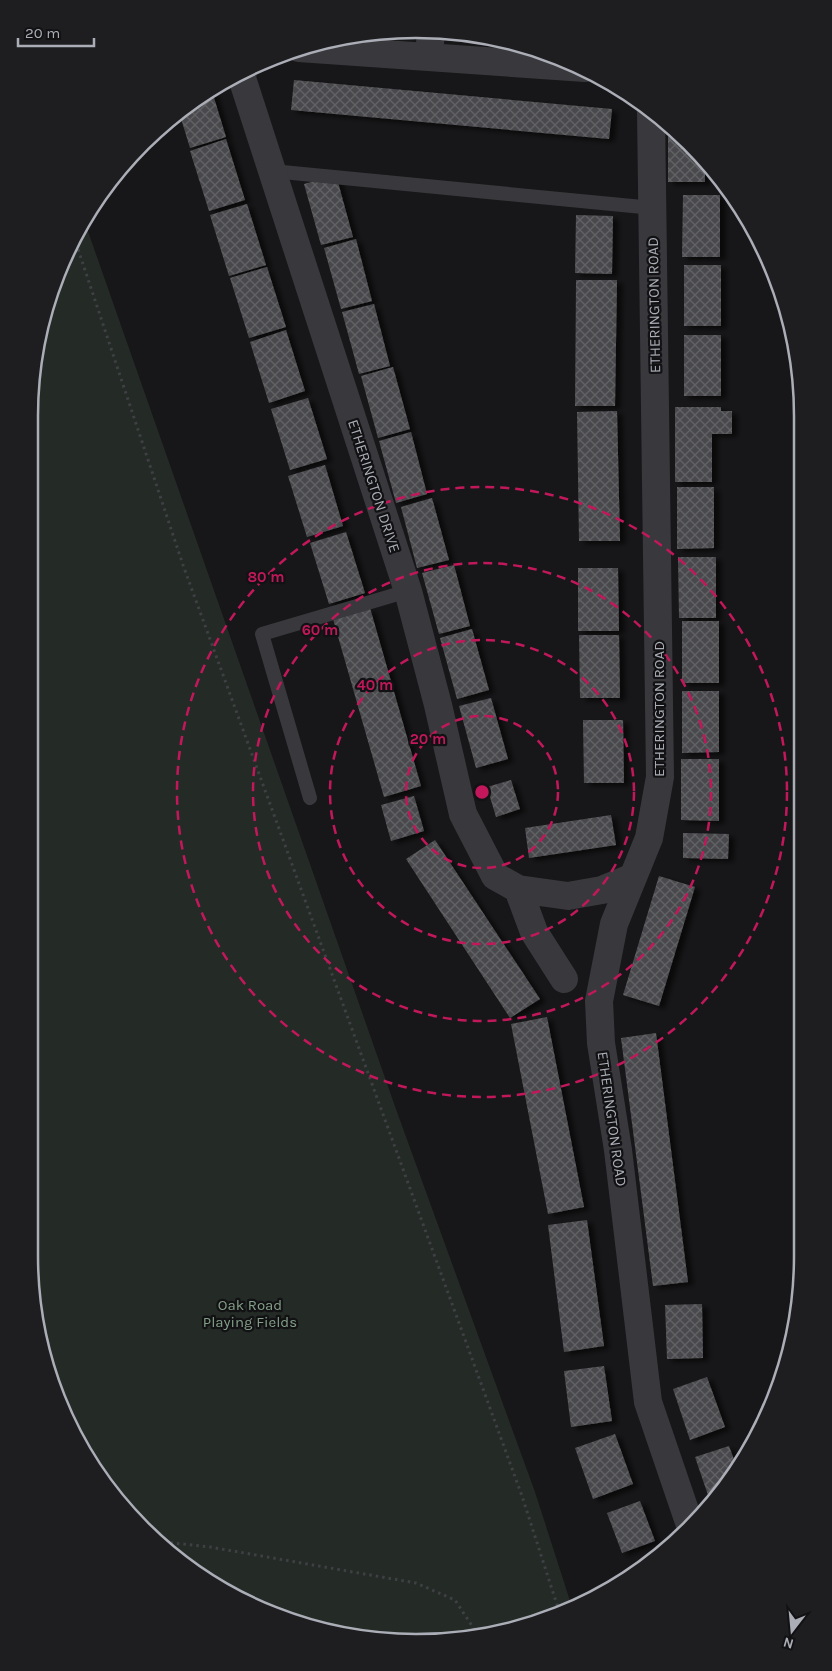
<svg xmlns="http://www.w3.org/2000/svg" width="832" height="1671" font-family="Karla,sans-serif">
  <defs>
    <pattern id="building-cross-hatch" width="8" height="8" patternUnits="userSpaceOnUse" patternTransform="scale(1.25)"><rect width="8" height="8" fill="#4a4a4e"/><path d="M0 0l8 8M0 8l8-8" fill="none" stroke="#616265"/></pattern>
    <filter id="shadow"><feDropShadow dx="5.5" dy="3" stdDeviation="2.5" flood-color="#0009"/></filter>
  </defs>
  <rect width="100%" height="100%" fill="#171719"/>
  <path fill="#242a25" d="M 84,220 L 397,1112 L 535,1492 L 572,1607 L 466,1639 L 340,1635 L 268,1613 L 201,1577 L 109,1491 L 49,1380 L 29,1255 L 30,391 L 42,316 L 69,245 Z"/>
  <path fill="url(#building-cross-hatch)" filter="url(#shadow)" d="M 294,80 L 612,109 L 609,139 L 291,110 Z
    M 211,88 L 226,137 L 190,148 L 179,112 Z
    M 668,123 L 705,161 L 705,182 L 668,182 Z
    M 226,139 L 245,200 L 209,211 L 190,151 Z
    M 336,175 L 353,237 L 321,245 L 304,184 Z
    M 683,195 L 720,195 L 720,257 L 682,257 Z
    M 247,204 L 266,265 L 229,276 L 210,215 Z
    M 576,215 L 613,216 L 612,274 L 575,273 Z
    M 356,239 L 372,301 L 341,309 L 324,248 Z
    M 684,265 L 721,265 L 721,326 L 684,326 Z
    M 267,267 L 286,327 L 249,338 L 230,278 Z
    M 576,280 L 617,280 L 615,406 L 575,406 Z
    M 374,304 L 390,366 L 359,374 L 342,312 Z
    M 286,330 L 305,391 L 269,403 L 250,342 Z
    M 684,335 L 721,335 L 721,396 L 684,396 Z
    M 393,367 L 410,429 L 378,438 L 361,376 Z
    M 308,398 L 327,459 L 290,470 L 271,409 Z
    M 675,407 L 721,407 L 721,411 L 732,411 L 732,434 L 712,434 L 712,482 L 675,482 Z
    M 617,411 L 620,541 L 579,541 L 577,412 Z
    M 411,432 L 427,494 L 396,503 L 379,441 Z
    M 325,465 L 343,526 L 307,537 L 288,476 Z
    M 677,487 L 714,487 L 714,548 L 677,549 Z
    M 432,498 L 449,560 L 417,568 L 401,507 Z
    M 346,532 L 365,593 L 329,604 L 310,543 Z
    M 678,557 L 716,557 L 716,618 L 679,618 Z
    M 454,565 L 470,626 L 439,634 L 422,573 Z
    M 578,568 L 618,568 L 619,631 L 578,631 Z
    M 370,608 L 421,786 L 384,797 L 333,619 Z
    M 682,621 L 719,621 L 719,683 L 682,683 Z
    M 472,629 L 489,690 L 457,699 L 440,638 Z
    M 579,635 L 619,635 L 620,698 L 580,698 Z
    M 682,691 L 719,691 L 719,752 L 682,753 Z
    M 491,698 L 508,759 L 476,768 L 459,706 Z
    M 583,720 L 623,720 L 624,783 L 584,783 Z
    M 681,759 L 719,759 L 719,821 L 681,820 Z
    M 511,780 L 520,809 L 496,817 L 487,787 Z
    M 414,796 L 424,831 L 391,841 L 381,805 Z
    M 611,815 L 616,845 L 529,858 L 525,828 Z
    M 683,833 L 729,834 L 728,859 L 683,858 Z
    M 435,840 L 540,999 L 510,1018 L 406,859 Z
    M 659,876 L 695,887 L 659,1006 L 623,995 Z
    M 547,1017 L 584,1207 L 548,1214 L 511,1024 Z
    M 656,1033 L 688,1282 L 653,1286 L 621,1038 Z
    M 587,1220 L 604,1346 L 564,1352 L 548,1225 Z
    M 702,1304 L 703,1358 L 667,1359 L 665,1305 Z
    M 604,1366 L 612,1421 L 571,1427 L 564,1371 Z
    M 707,1377 L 725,1427 L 690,1440 L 673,1389 Z
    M 615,1434 L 633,1484 L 593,1499 L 575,1448 Z
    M 729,1446 L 736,1465 L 710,1501 L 695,1457 Z
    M 640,1501 L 655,1541 L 622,1553 L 607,1513 Z"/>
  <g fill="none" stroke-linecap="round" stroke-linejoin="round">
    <path stroke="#3f4044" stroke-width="3" stroke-dasharray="2.5 4" stroke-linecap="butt" d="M 74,237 L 183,565 L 522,1496 L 559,1611
      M 164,1542 L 210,1547 L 416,1583 L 455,1600 L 478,1635"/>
    <path stroke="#39393d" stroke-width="14" d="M 272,171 L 653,208
      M 310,798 L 262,634 L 408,591"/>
    <path stroke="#39393d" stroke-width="28" d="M 299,48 L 585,68
      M 429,57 L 431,30
      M 243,71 L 242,78 L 408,591 L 438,705 L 463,814 L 495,876 L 518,889 L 568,896 L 602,890 L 631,878
      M 651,112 L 660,777 L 649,838 L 614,924 L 599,1001 L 601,1043 L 618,1150 L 648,1402 L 691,1528
      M 518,889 L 534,932 L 564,979"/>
  </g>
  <g fill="none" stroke="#c2185b" stroke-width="2.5" stroke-dasharray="9 6">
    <circle cx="482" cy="792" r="76"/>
    <circle cx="482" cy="792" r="152"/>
    <circle cx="482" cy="792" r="229"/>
    <circle cx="482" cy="792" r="305"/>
  </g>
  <g text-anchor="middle" stroke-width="4.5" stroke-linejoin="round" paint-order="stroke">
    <g font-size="15" fill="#abaeb7" stroke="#121214">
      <text transform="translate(654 305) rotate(-91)" y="5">ETHERINGTON ROAD</text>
      <text transform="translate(374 486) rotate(72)" y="5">ETHERINGTON DRIVE</text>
      <text transform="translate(659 709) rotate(-90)" y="5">ETHERINGTON ROAD</text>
      <text transform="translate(612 1119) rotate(82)" y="5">ETHERINGTON ROAD</text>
    </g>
    <g font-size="15" fill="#84a088" stroke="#121214">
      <text x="250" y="1310">Oak Road<tspan x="250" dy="17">Playing Fields</tspan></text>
    </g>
  </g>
  <path d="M0 0H832V1671H0ZM416 38H416A378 378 0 0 1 794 416V1256A378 378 0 0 1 416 1634H416A378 378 0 0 1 38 1256V416A378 378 0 0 1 416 38Z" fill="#1e1e21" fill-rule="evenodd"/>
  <path fill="none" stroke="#abaeb7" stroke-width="2.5" d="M416 38H416A378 378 0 0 1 794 416V1256A378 378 0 0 1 416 1634H416A378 378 0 0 1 38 1256V416A378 378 0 0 1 416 38Z"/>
  <circle cx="482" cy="792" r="8" fill="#c2185b" stroke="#121214" stroke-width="2.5"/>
  <g font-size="15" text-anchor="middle" font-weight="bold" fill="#c2185b" stroke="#121214" stroke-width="4.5" stroke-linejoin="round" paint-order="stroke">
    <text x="266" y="582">80 m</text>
    <text x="320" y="635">60 m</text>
    <text x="375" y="690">40 m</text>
    <text x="428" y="744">20 m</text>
  </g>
  <g transform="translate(792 1631) rotate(196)" stroke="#121214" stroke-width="4" paint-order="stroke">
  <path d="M0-4L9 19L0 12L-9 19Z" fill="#abaeb7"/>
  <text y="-8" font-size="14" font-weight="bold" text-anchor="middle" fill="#abaeb7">N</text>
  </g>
  <path d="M18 38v8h76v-8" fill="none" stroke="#abaeb7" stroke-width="2.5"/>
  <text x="25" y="38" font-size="15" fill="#abaeb7" stroke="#121214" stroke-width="4" paint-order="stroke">20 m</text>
</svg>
